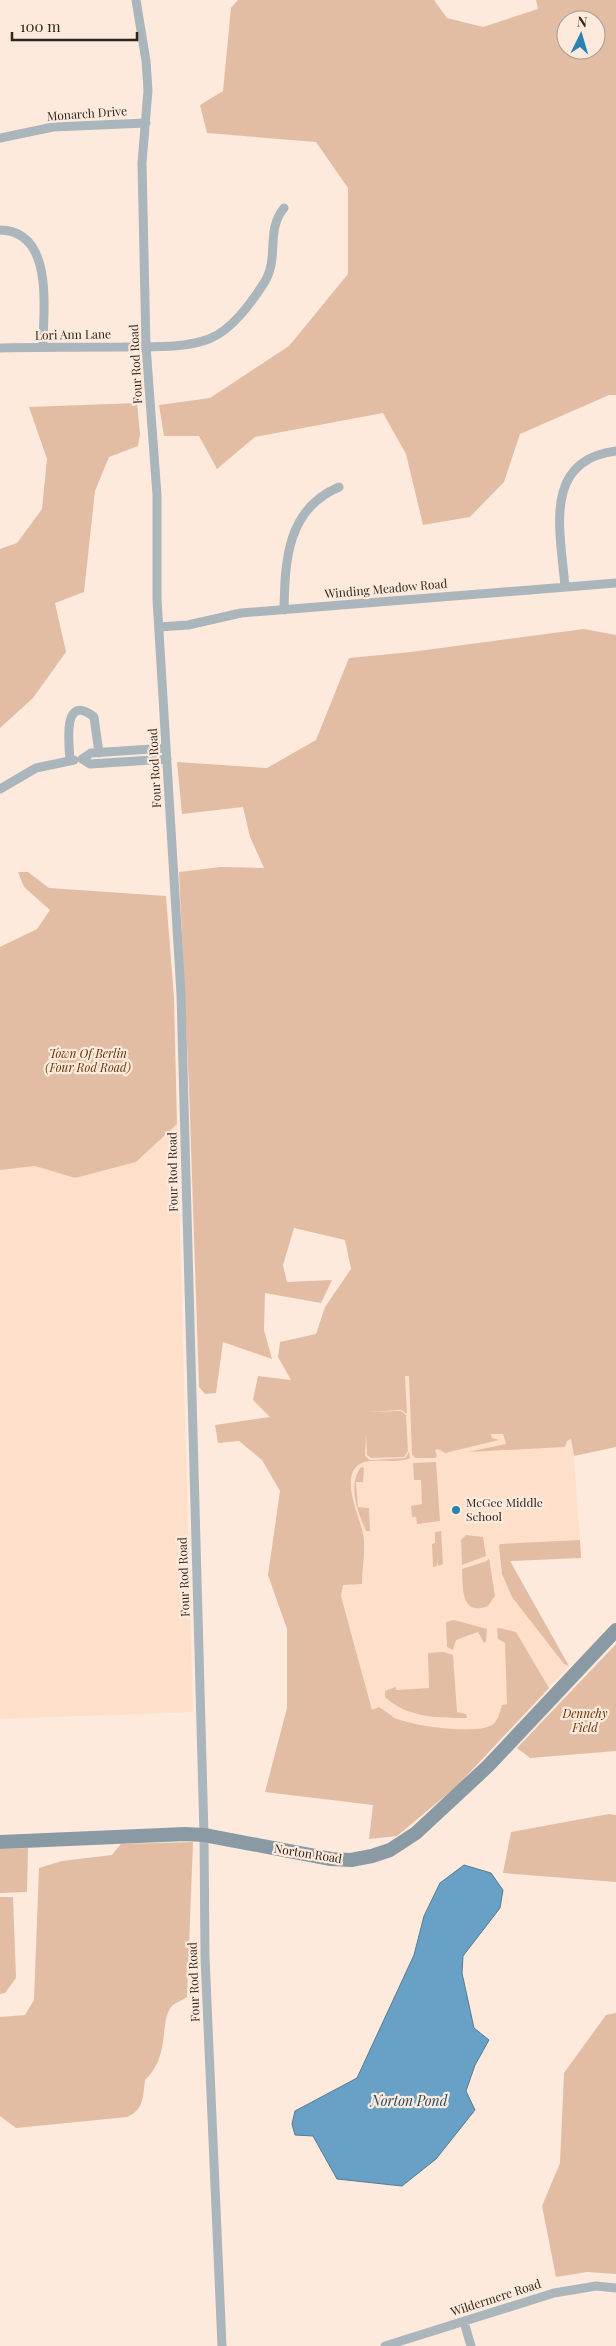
<svg xmlns="http://www.w3.org/2000/svg" width="616" height="2346" font-family="'Playfair Display',serif">
  <rect width="100%" height="100%" fill="#fdeadd"/>
  <path fill="#fee0ca" d="M 177,1124 L 193,1712 L 0,1719 L 0,1170 L 35,1166 L 75,1178 L 136,1162 Z
    M 412,1336 L 614,1447 L 574,1456 L 581,1558 L 510,1561 L 569,1666 L 475,1765 L 372,1711 L 341,1596 L 343,1585 L 322,1486 L 373,1404 Z"/>
  <path fill="#e2bda3" fill-rule="evenodd" d="M 238,0 L 434,0 L 447,18 L 483,27 L 538,9 L 536,0 L 616,0 L 616,395 L 609,395 L 520,434 L 504,482 L 470,517 L 423,525 L 406,454 L 383,413 L 255,437 L 217,469 L 199,436 L 164,436 L 159,405 L 210,398 L 289,346 L 348,274 L 348,188 L 316,142 L 207,133 L 200,105 L 223,91 L 231,8 ZM 566,20 L 596,20 L 596,50 L 566,50 Z
    M 137,403 L 140,434 L 138,446 L 109,457 L 95,491 L 84,592 L 55,603 L 66,652 L 33,698 L 0,728 L 0,549 L 17,543 L 42,509 L 47,459 L 29,407 Z
    M 584,629 L 616,635 L 616,1447 L 574,1456 L 571,1439 L 567,1441 L 565,1447 L 468,1452 L 506,1444 L 503,1434 L 491,1434 L 492,1438 L 499,1440 L 445,1453 L 438,1449 L 435,1450 L 437,1456 L 435,1458 L 415,1458 L 412,1454 L 409,1376 L 405,1376 L 407,1414 L 401,1410 L 368,1412 L 401,1411 L 406,1415 L 408,1451 L 404,1457 L 371,1458 L 367,1455 L 366,1435 L 365,1456 L 370,1460 L 405,1458 L 409,1452 L 410,1458 C 396,1465 374,1456 360,1464 C 339,1476 360,1517 363,1534 C 366,1547 362,1570 362,1584 L 343,1585 L 341,1596 L 372,1710 L 379,1707 C 384,1710 390,1715 395,1718 C 412,1726 476,1735 492,1725 C 498,1721 500,1712 502,1705 L 507,1704 L 505,1643 L 498,1639 L 497,1629 L 499,1628 L 516,1632 L 549,1688 L 457,1786 L 397,1836 L 369,1839 L 373,1805 L 265,1792 L 287,1708 L 287,1629 L 268,1575 L 280,1491 L 262,1460 L 239,1441 L 218,1443 L 215,1425 L 270,1417 L 253,1400 L 258,1376 L 291,1380 L 278,1357 L 280,1342 L 316,1334 L 325,1307 L 351,1269 L 345,1240 L 294,1228 L 283,1265 L 287,1282 L 332,1280 L 321,1303 L 265,1293 L 264,1330 L 272,1359 L 223,1342 L 216,1393 L 205,1394 L 199,1387 L 189,1087 L 179,872 L 221,867 L 264,868 L 250,837 L 243,807 L 182,814 L 177,762 L 267,768 L 316,740 L 349,658 L 411,652 Z
    M 18,872 L 28,872 L 49,888 L 166,896 L 174,998 L 177,1124 L 136,1162 L 75,1178 L 35,1166 L 0,1170 L 0,947 L 37,929 L 50,910 L 24,887 Z
    M 436,1462 L 440,1521 L 417,1524 L 416,1517 L 412,1517 L 411,1506 L 422,1504 L 421,1480 L 414,1480 L 413,1463 Z
    M 361,1467 L 364,1468 L 363,1482 L 356,1482 L 358,1507 L 369,1508 L 370,1531 L 366,1531 C 358,1512 347,1486 361,1467 Z
    M 441,1531 L 443,1564 L 438,1566 L 437,1559 L 437,1566 L 433,1567 L 432,1544 L 435,1543 L 435,1532 Z
    M 466,1535 L 483,1537 L 486,1556 L 462,1565 L 461,1540 Z
    M 580,1540 L 581,1558 L 510,1561 L 569,1666 L 564,1664 L 512,1597 L 502,1574 L 499,1546 L 500,1544 Z
    M 489,1558 L 495,1596 L 488,1606 C 460,1617 463,1586 462,1569 L 487,1561 Z
    M 454,1620 L 487,1629 L 486,1642 L 484,1643 L 478,1632 L 456,1640 L 453,1650 L 447,1647 L 446,1622 Z
    M 616,1644 L 616,1751 L 530,1758 L 517,1748 Z
    M 443,1652 L 453,1655 L 457,1712 L 466,1714 L 467,1718 C 439,1718 407,1718 385,1697 L 385,1691 L 396,1687 L 396,1690 L 429,1688 L 428,1653 Z
    M 609,1814 L 616,1815 L 616,1882 L 503,1873 L 511,1832 Z
    M 193,1842 L 187,1997 C 183,2000 177,2002 173,2005 C 158,2019 172,2055 145,2080 C 143,2096 144,2110 127,2117 L 16,2128 L 0,2116 L 0,2017 L 25,2015 L 34,2000 L 39,1868 L 62,1861 L 112,1855 L 121,1844 Z
    M 28,1848 L 27,1892 L 0,1893 L 0,1849 Z
    M 0,1897 L 13,1897 L 16,1978 L 5,1993 L 0,1994 Z
    M 616,2013 L 616,2274 L 587,2272 L 556,2277 L 542,2206 L 560,2163 L 564,2073 L 606,2015 Z"/>
  <path fill="#68a1c5" stroke="#567c93" d="M 464,1865 L 491,1873 L 503,1890 L 500,1908 L 463,1956 L 462,1973 L 474,2028 L 489,2040 L 475,2065 L 466,2091 L 475,2110 L 436,2159 L 402,2186 L 337,2179 L 313,2136 L 295,2135 L 292,2124 L 295,2111 L 357,2078 L 414,1955 L 424,1916 L 440,1883 Z"/>
  <g fill="none" stroke-linecap="round" stroke-linejoin="round">
    <path stroke="#abb5bc" stroke-width="9" d="M 136,0 L 146,61 L 148,90 L 142,163 L 146,346 L 157,495 L 157,599 L 181,994 L 204,1835 L 205,1957 L 222,2346
      M 0,138 L 53,127 L 146,123
      M 0,230 C 55,231 43,311 43,347
      M 0,348 C 41,347 81,347 122,347 C 150,346 182,349 209,339 C 232,330 251,303 264,283 C 280,258 265,231 284,208
      M 565,587 C 561,534 541,460 616,451
      M 284,610 C 285,560 287,509 339,487
      M 159,627 L 188,625 L 241,613 L 616,583
      M 166,748 L 91,753 L 82,759 L 90,764 L 167,759
      M 70,761 C 69,744 62,692 94,717 L 99,753
      M 0,789 L 36,768 L 74,760
      M 464,2322 L 471,2346
      M 385,2346 L 554,2293 L 596,2286 L 616,2288"/>
    <path stroke="#8a9aa4" stroke-width="14" d="M 0,1842 L 185,1834 L 204,1835 L 331,1859 L 351,1860 L 372,1856 L 390,1850 L 416,1833 L 488,1766 L 616,1630"/>
  </g>
  <circle fill="#2a82b1" stroke="#fdeadd" stroke-width="2" cx="456" cy="1510" r="5"/>
  <g text-anchor="middle" stroke-width="4.5" stroke-linejoin="round" paint-order="stroke">
    <g font-size="12" fill="#2d251e" stroke="#fdeadd">
      <text transform="translate(87 114) rotate(-4)" y="4">Monarch Drive</text>
      <text transform="translate(73 335) rotate(-1)" y="4">Lori Ann Lane</text>
      <text transform="translate(136 364) rotate(-93)" y="4">Four Rod Road</text>
      <text transform="translate(386 589) rotate(-5)" y="4">Winding Meadow Road</text>
      <text transform="translate(155 768) rotate(-93)" y="4">Four Rod Road</text>
      <text transform="translate(173 1172) rotate(-91)" y="4">Four Rod Road</text>
      <text transform="translate(184 1577) rotate(-92)" y="4">Four Rod Road</text>
      <text transform="translate(308 1854) rotate(9)" y="4">Norton Road</text>
      <text transform="translate(194 1982) rotate(-92)" y="4">Four Rod Road</text>
      <text transform="translate(496 2298) rotate(-18)" y="4">Wildermere Road</text>
    </g>
    <g font-size="12" font-style="italic" fill="#643304" stroke="#fdeadd">
      <text x="88" y="1058">Town Of Berlin<tspan x="88" dy="14">(Four Rod Road)</tspan></text>
      <text x="585" y="1718">Dennehy<tspan x="585" dy="14">Field</tspan></text>
    </g>
    <g font-size="12" fill="#2d251e" stroke="#fdeadd" text-anchor="start">
      <text x="466" y="1507">McGee Middle<tspan x="466" dy="14">School</tspan></text>
    </g>
    <g font-size="14" font-style="italic" fill="#1e4c66" stroke="#fdeadd">
      <text x="409" y="2106">Norton Pond</text>
    </g>
  </g>
  <g transform="translate(581 35) rotate(5)"><circle r="24" fill="#fdeadd" stroke="#aa9b91"/>
  <path d="M0-4L9 19L0 12L-9 19Z" fill="#2a82b1"/>
  <text y="-8" font-size="14" font-weight="bold" text-anchor="middle" fill="#2d251e">N</text>
  </g>
  <path d="M12 32v8h125v-8" fill="none" stroke="#2d251e" stroke-width="2.5"/>
  <text x="20" y="32" font-size="15" fill="#2d251e" stroke="#fdeadd" stroke-width="4" paint-order="stroke">100 m</text>
</svg>
